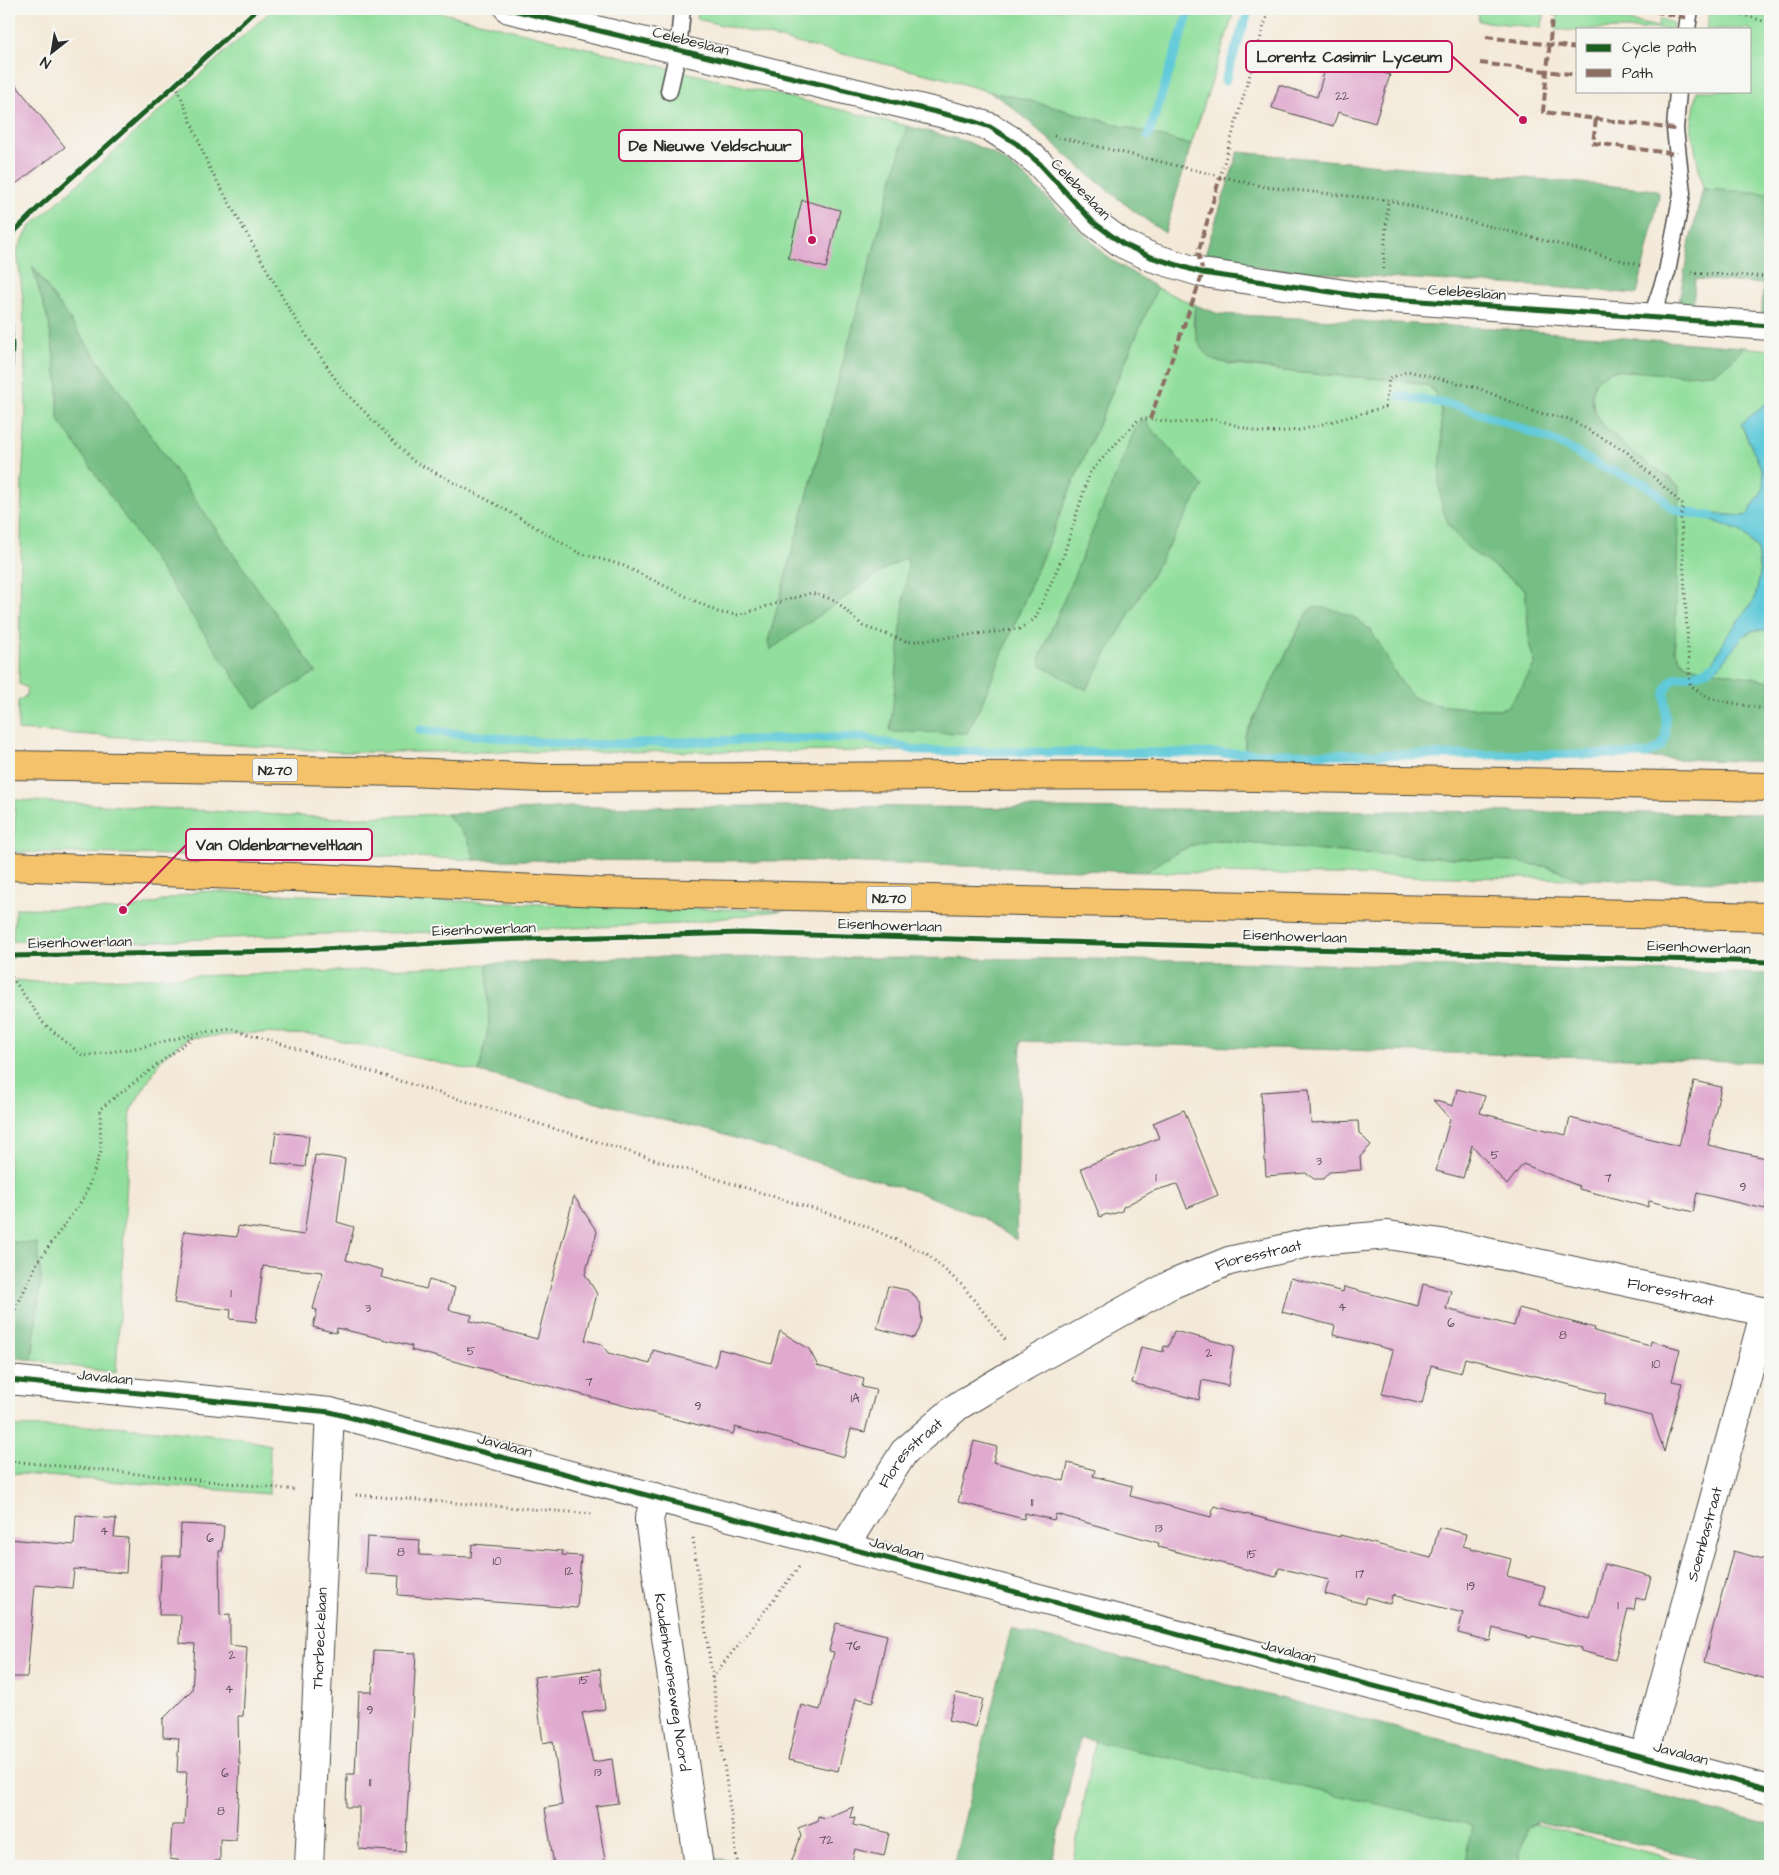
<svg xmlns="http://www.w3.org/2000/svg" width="1779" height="1875" font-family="'Architects Daughter',sans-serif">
  <rect width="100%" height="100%" fill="#f6f6f2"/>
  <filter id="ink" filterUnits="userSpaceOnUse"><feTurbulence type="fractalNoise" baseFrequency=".02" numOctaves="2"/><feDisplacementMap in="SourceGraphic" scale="10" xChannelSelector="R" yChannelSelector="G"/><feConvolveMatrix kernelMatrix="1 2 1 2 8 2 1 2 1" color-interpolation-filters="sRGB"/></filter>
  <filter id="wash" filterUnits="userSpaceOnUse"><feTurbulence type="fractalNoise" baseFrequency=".0096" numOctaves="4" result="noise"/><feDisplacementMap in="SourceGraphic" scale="20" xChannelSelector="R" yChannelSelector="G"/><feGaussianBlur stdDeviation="1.12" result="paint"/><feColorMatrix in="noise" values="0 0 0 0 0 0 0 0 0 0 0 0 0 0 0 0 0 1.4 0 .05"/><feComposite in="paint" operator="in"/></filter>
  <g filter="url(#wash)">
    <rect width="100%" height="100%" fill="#f4e9d8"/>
    <path fill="#92df9d" stroke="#5e8564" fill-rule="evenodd" d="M 273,9 L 426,9 L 907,126 L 768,642 L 770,649 L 885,569 L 906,557 L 967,733 L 981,705 L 1070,490 L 1157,288 L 1195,305 L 1193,325 L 1228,364 L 1301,373 L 1398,380 L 1426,385 L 1434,391 L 1441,407 L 1442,444 L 1470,550 L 1525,589 L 1530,647 L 1535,663 L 1522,687 L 1507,707 L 1499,709 C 1479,708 1428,708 1414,697 C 1393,680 1383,650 1369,628 L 1302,622 L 1245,736 L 1245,751 L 340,752 L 18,730 L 18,701 L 26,696 L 27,688 L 19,684 L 22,485 L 26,411 L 23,299 L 17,250 L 30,227 ZM 33,267 L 315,672 L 58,419 L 58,385 L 49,323 Z
      M 698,9 L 1235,9 L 1191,145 L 1016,97 L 990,92 L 943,78 L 697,19 Z
      M 1470,9 L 1546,9 L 1541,28 L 1479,21 L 1478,11 Z
      M 1559,9 L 1571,9 L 1658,27 L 1660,19 L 1673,23 L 1672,29 L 1578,29 L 1578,31 L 1555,29 Z
      M 1710,9 L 1770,9 L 1770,194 L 1703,189 L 1691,128 L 1697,91 L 1750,91 L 1750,29 L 1707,29 Z
      M 1744,347 L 1770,350 L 1770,400 L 1741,425 L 1763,472 L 1764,488 L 1747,516 L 1711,514 L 1710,519 L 1742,532 L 1757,549 L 1760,575 L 1755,599 L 1746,612 L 1736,624 L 1742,637 L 1755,630 L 1770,631 L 1770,681 L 1693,667 C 1683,662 1679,660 1675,649 L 1673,480 C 1645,461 1583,428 1594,387 C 1598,370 1615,370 1628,371 L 1730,362 Z
      M 15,800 L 334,818 L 446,814 L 468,839 L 475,860 L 393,856 L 291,857 L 14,852 Z
      M 1218,840 L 1324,851 L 1511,861 L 1548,867 L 1581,879 L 1145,872 C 1171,856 1186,843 1218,840 Z
      M 200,891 L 615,907 L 786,910 L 679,924 L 491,931 L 323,934 L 133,942 L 12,941 L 16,908 L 127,910 Z
      M 487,964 L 489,1025 L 479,1072 L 316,1035 L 256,1033 L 188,1038 L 163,1057 L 131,1109 L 116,1373 L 32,1360 L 41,1277 L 37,1243 L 9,1242 L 9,1002 L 11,989 L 16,980 L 36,982 C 186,975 337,973 487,964 Z
      M 114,1426 L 239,1438 L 270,1445 L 269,1494 L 9,1473 L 9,1427 Z
      M 1100,1715 L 1702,1866 L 1072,1866 Z"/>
    <path fill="#75be84" stroke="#507458" d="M 990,92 L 1016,97 L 1191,145 L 1165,233 C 1109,196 1059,147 1008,104 Z
      M 907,126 L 968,142 L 994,154 L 1023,175 L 1110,259 L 1157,288 L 1070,490 L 981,705 L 967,733 L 890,732 L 908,563 L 906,558 L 885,569 L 770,650 L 768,642 Z
      M 1238,152 L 1657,190 L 1659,197 L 1637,294 C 1533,284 1429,281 1325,273 C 1292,270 1233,269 1205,254 Z
      M 1703,189 L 1770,193 L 1770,314 L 1762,313 L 1763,284 L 1695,279 L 1693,309 L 1678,307 L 1690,241 Z
      M 32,266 L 316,672 L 255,708 L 58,419 L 58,385 L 49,323 Z
      M 1195,305 L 1219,314 L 1491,328 L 1744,347 L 1730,362 L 1714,373 L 1682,375 L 1613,370 L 1600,377 L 1595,383 L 1591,396 L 1594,410 L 1602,424 L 1628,449 L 1679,486 L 1675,650 L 1682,662 L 1693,667 L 1770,681 L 1770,762 L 1589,756 L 1245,751 L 1245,736 L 1302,622 L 1311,608 C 1321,606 1328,609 1338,611 C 1378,623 1379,650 1400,680 C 1404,686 1409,694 1415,698 C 1430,708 1479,708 1499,709 L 1507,707 L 1522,687 L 1535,663 L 1530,647 L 1525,589 L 1470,550 L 1450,527 L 1442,509 L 1439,483 L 1442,444 L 1441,407 L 1434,390 L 1426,385 L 1398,380 L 1301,373 L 1215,361 C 1194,348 1193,327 1195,305 Z
      M 1143,419 L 1203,486 L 1086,690 L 1041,666 L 1040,657 L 1136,427 Z
      M 791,806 L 1770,814 L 1770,883 L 1581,879 L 1548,867 L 1511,861 L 1324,851 L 1218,840 C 1186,843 1171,856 1145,872 L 804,861 L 475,860 L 468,839 L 446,814 L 572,807 Z
      M 639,957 L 1091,959 L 1770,974 L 1770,1062 L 1021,1041 L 1016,1240 L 979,1216 L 920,1193 L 711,1131 L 479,1072 L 489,1025 L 487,964 Z
      M 9,1242 L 37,1243 L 41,1277 L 32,1360 L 9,1357 Z
      M 1011,1629 L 1770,1824 L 1770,1866 L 1696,1866 L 1697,1857 L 1538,1822 L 1526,1828 L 1517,1866 L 1464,1866 L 1472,1825 L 1080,1738 L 1051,1866 L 953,1866 Z
      M 706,1855 L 748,1866 L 707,1866 Z"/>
    <path fill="#5fc9d9" stroke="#457a82" d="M 1770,400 L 1770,631 C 1765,631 1758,629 1754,630 C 1736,636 1731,658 1716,669 L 1712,664 L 1727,636 L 1755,599 L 1760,575 L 1757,548 L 1742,532 L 1710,519 L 1711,514 L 1747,516 L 1764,488 L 1763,472 L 1741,424 Z"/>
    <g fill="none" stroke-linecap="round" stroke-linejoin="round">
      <path stroke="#5fc9d9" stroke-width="9" d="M 1225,81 L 1249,9
        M 1148,136 L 1190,9
        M 1400,396 L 1460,406 L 1507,423 L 1557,442 L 1600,466 L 1643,483 L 1657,493 L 1670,507 L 1683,512 L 1711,516
        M 420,730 L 572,745 L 861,737 L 919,751 L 1447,755 L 1648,754 L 1661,747 L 1666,737 L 1665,692 L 1670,682 L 1676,678 L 1703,672 L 1713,666"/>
    </g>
    <g id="blocks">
      <path fill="#e0aacf" d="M 1329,56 L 1390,75 L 1375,123 L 1338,112 L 1333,126 L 1272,108 L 1279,85 L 1317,97 Z
        M 9,76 L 65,147 L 9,189 Z
        M 802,200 L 840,210 L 826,268 L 788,258 Z
        M 1694,1081 L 1721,1087 L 1708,1145 L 1770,1159 L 1770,1186 L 1765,1209 L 1697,1193 L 1693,1212 L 1649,1201 L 1648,1207 L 1579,1189 L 1579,1186 L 1523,1164 L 1507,1185 L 1472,1145 L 1463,1178 L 1436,1171 L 1450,1119 L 1433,1100 L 1453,1106 L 1457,1089 L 1485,1096 L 1480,1113 L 1566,1135 L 1570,1118 L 1679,1146 Z
        M 1309,1089 L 1311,1123 L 1358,1121 L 1359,1133 L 1371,1145 L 1360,1157 L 1361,1170 L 1329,1172 L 1323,1179 L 1314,1179 L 1306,1173 L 1266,1176 L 1261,1092 Z
        M 1184,1110 L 1218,1195 L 1187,1208 L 1177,1184 L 1153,1191 L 1123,1207 L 1122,1211 L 1110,1215 L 1107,1214 L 1100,1217 L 1081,1168 L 1159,1138 L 1153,1123 Z
        M 276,1132 L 309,1136 L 305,1167 L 272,1163 Z
        M 315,1155 L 345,1159 L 337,1222 L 354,1227 L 346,1260 L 383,1270 L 381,1277 L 426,1289 L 429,1280 L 455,1288 L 449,1310 L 472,1315 L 470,1321 L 537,1339 L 574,1196 L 597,1232 L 585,1274 L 597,1294 L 585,1340 L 602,1344 L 608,1353 L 650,1364 L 653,1350 L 715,1367 L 719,1349 L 771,1363 L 780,1331 L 809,1349 L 818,1366 L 864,1379 L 862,1387 L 876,1390 L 865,1432 L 851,1429 L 844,1457 L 735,1427 L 733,1434 L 411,1350 L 412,1346 L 337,1328 L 336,1333 L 313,1327 L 317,1310 L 313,1309 L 323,1272 L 263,1266 L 256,1322 L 230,1319 L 231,1310 L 174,1303 L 184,1231 L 237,1237 L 238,1226 L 304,1235 Z
        M 1291,1278 L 1343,1292 L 1344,1287 L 1418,1306 L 1423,1284 L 1451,1291 L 1446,1309 L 1514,1326 L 1519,1308 L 1595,1328 L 1594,1331 L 1650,1346 L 1651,1341 L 1680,1349 L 1672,1381 L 1682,1383 L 1664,1452 L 1652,1416 L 1604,1404 L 1606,1394 L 1477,1361 L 1465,1358 L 1461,1373 L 1431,1365 L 1422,1404 L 1382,1394 L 1393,1350 L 1333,1335 L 1335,1326 L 1282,1312 Z
        M 888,1286 L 907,1290 L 915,1296 L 920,1305 L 922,1320 L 919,1330 L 914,1338 L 877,1328 Z
        M 1174,1331 L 1234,1346 L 1228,1386 L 1202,1380 L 1199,1400 L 1132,1383 L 1141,1347 L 1163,1352 L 1164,1346 L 1168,1347 Z
        M 974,1441 L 997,1447 L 993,1462 L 1064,1481 L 1068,1463 L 1095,1470 L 1093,1476 L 1132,1486 L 1130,1496 L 1211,1517 L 1214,1506 L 1313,1531 L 1340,1537 L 1340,1535 L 1431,1558 L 1439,1527 L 1466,1534 L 1463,1546 L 1511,1559 L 1507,1576 L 1545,1586 L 1540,1605 L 1590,1618 L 1604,1564 L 1651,1576 L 1645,1600 L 1636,1598 L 1634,1610 L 1628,1609 L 1615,1660 L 1581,1651 L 1582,1648 L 1532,1636 L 1531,1638 L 1493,1628 L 1490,1641 L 1458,1633 L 1463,1613 L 1392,1595 L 1390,1604 L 1367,1597 L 1365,1604 L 1325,1594 L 1329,1580 L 1279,1568 L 1276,1577 L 1158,1547 L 1159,1543 L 1056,1514 L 1054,1520 L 1025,1513 L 1024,1519 L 958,1502 Z
        M 76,1515 L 116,1519 L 114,1537 L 128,1538 L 126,1573 L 74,1569 L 72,1588 L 35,1585 L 27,1677 L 9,1677 L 9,1539 L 74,1545 Z
        M 181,1524 L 224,1526 L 222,1551 L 219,1551 L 220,1615 L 230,1614 L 230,1645 L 247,1647 L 243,1716 L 238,1716 L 239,1763 L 240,1763 L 236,1840 L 220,1839 L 220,1861 L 215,1861 L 214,1866 L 178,1866 L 178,1860 L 170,1859 L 172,1825 L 184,1825 L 187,1772 L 177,1772 L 179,1738 L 163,1737 L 163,1719 L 192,1690 L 195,1644 L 180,1643 L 181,1615 L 159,1615 L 162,1556 L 180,1556 Z
        M 367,1537 L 420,1540 L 419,1555 L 471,1557 L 472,1544 L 563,1551 L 562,1555 L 581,1556 L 577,1608 L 398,1595 L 399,1576 L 365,1574 Z
        M 1733,1551 L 1770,1561 L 1770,1680 L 1704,1662 Z
        M 836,1623 L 887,1635 L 873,1702 L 856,1698 L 838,1771 L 788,1760 L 801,1705 L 820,1710 L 834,1652 L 829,1651 Z
        M 374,1651 L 416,1653 L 405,1852 L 359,1849 L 359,1807 L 346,1807 L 347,1774 L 355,1774 L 359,1692 L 372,1692 Z
        M 600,1669 L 605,1709 L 582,1713 L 593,1762 L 612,1759 L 618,1803 L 596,1806 L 606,1866 L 554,1866 L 545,1808 L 562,1805 L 553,1741 L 543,1743 L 534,1677 Z
        M 956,1693 L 983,1699 L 976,1727 L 949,1720 Z
        M 853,1807 L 850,1817 L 855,1818 L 853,1825 L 889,1833 L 884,1856 L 855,1849 L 851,1866 L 790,1866 L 801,1836 L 798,1828 L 817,1821 L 818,1816 L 824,1818 Z"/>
    </g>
  </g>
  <g filter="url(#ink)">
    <use href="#blocks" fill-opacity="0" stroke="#494845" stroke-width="1"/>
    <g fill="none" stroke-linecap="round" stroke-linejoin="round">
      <g stroke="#494845" stroke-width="19">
        <path id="lane" d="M 1687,29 L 1690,9
          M 669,91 L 678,51 L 682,9
          M 1652,316 L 1667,272 L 1682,193 L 1675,129 L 1678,91"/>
      </g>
      <g stroke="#494845" stroke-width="30">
        <g id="street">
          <path d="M 509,9 L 969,120 L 990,127 L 1017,144 L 1040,164 L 1093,222 L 1123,244 L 1151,257 L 1203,273 L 1365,297 L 1770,326"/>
          <path d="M 9,1380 L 330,1412 L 1770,1790"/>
          <path id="s1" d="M 656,1497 L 649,1519 L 699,1866"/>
          <path id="s2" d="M 844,1547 L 904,1452 L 958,1406 L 1025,1366 L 1170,1285 L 1229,1261 L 1317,1241 L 1388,1235 L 1454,1245 L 1770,1313"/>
          <path id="s3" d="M 1644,1757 L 1765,1311"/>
          <path id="s4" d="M 309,1866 L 330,1412"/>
        </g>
      </g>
      <g stroke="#494845" stroke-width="30">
        <path id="primary" d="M 9,765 L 408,772 L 541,778 L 1152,775 L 1770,787
          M 9,866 L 316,878 L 599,892 L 1770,917"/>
      </g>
      <path stroke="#494845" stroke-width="3" stroke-dasharray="1 4" stroke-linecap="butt" d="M 1723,9 L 1770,23
        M 176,84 L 209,167 L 291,312 L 342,389 L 413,461 L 503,508 L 579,553 L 622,565 L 720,613 L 738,615 L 811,593 L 835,600 L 863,626 L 908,642 L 1019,629 L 1035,619 L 1064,554 L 1090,472 L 1139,419 L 1150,419 L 1179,423 L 1215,419 L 1261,433 L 1301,430 L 1385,407 L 1389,379 L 1408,371 L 1478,388 L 1534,412 L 1569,419 L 1627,452 L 1683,505 L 1681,519 L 1690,685 L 1706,696 L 1717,700 L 1770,710
        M 1054,136 L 1265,187 L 1388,200 L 1643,266
        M 1220,177 L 1269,9
        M 1383,269 L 1388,200
        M 1691,273 L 1770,277
        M 9,973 L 44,1024 L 83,1056 L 142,1047 L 198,1033 L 233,1029 L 859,1223 L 927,1254 L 963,1286 L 1007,1342
        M 9,1323 L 37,1263 L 85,1196 L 101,1151 L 100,1109 L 196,1035
        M 9,1461 L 297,1490
        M 356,1495 L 594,1514
        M 693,1538 L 738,1866
        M 712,1678 L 799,1567"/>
      <use href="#lane" stroke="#fff" stroke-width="16"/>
      <use href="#street" stroke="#fff" stroke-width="28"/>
      <use href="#primary" stroke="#f3c26a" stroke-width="28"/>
      <path stroke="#8d6e63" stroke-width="4" stroke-dasharray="8 4" stroke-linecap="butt" d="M 1553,9 L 1543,112 L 1675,129
        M 1643,9 L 1688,18
        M 1486,37 L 1578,48
        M 1480,63 L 1578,75
        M 1596,119 L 1593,143 L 1677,154
        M 1150,419 L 1203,273 L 1198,253 L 1220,177"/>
      <g stroke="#f6f6f2" stroke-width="8">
        <path id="cycleway" d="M 509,9 L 969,120 L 990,127 L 1017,144 L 1040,164 L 1093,222 L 1123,244 L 1151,257 L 1203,273 L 1365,297 L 1770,326
          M 9,237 L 40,206 L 176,84 L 257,9
          M 9,296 L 12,346 L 9,409
          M 9,956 L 284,951 L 495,940 L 742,933 L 1770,962
          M 9,1380 L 330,1412 L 1770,1790"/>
      </g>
      <use href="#cycleway" stroke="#1b5e20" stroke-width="5"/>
    </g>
  </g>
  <g text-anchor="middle" stroke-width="4" stroke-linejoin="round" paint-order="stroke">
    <g font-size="12" fill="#584b54">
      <text x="1342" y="100">22</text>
      <text x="1495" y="1159">5</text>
      <text x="1319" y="1165">3</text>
      <text x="1156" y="1181">1</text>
      <text x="1608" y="1182">7</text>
      <text x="1743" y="1191">9</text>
      <text x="231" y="1297">1</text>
      <text x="1342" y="1311">4</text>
      <text x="368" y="1312">3</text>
      <text x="1451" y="1327">6</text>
      <text x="1563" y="1339">8</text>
      <text x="471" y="1355">5</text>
      <text x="1209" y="1357">2</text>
      <text x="1656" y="1368">10</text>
      <text x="589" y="1386">7</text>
      <text x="855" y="1402">1A</text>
      <text x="698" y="1410">9</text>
      <text x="1032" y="1506">11</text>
      <text x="1159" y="1532">13</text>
      <text x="104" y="1535">4</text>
      <text x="210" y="1542">6</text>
      <text x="401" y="1556">8</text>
      <text x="1252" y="1558">15</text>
      <text x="497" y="1565">10</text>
      <text x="569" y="1575">12</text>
      <text x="1360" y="1578">17</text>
      <text x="1471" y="1590">19</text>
      <text x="1618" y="1609">1</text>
      <text x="853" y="1650">76</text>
      <text x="232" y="1659">2</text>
      <text x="584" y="1684">15</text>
      <text x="229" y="1693">4</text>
      <text x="370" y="1714">9</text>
      <text x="598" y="1776">13</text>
      <text x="225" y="1777">6</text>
      <text x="370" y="1786">11</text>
      <text x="221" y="1815">8</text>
      <text x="826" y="1844">72</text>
    </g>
    <g fill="#f6f6f2" stroke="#686867" stroke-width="1">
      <rect x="252.5" y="758.5" width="45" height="23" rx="4"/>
      <rect x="866.5" y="886.5" width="45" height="23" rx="4"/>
    </g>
    <g font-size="14" font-weight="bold" fill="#2b2b2b">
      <text x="275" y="775">N270</text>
      <text x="889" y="903">N270</text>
    </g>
    <g font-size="15" fill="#2b2b2b" stroke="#f6f6f2">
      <text transform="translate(691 41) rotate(14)" y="5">Celebeslaan</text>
      <text transform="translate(1081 189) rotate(46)" y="5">Celebeslaan</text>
      <text transform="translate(1467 292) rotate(4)" y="5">Celebeslaan</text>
      <text transform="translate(890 925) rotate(2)" y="5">Eisenhowerlaan</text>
      <text transform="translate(484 929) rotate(-2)" y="5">Eisenhowerlaan</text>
      <text transform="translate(1295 936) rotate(2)" y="5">Eisenhowerlaan</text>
      <text transform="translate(80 942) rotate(-1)" y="5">Eisenhowerlaan</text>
      <text transform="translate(1699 947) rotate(2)" y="5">Eisenhowerlaan</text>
      <text dy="5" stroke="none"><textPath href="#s2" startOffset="521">Floresstraat</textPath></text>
      <text dy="5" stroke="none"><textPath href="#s2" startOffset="941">Floresstraat</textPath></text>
      <text transform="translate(105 1377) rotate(6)" y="5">Javalaan</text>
      <text transform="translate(505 1445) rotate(15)" y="5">Javalaan</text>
      <text dy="5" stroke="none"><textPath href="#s2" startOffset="116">Floresstraat</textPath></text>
      <text dy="5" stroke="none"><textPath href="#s3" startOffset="231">Soembastraat</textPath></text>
      <text transform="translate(897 1548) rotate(15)" y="5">Javalaan</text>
      <text dy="5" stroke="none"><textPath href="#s4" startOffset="228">Thorbeckelaan</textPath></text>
      <text transform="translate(1289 1651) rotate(15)" y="5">Javalaan</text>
      <text dy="5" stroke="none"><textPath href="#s1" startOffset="188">Koudenhovenseweg Noord</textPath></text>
      <text transform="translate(1681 1753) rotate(15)" y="5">Javalaan</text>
    </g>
  </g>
  <path fill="none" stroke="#c2185b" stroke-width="2" d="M1523 120L1452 56M812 240L802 146M123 910L186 845"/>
  <g fill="#c2185b" stroke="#f6f6f2" stroke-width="2">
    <circle cx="1523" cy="120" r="5"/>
    <circle cx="812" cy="240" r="5"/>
    <circle cx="123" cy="910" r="5"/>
  </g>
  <g fill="#f6f6f2" stroke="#c2185b" stroke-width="2">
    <rect x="1246" y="41" width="206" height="31" rx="5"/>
    <rect x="619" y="130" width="183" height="31" rx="5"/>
    <rect x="186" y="829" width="186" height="31" rx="5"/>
  </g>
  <g font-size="16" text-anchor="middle" font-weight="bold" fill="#2b2b2b">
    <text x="1349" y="62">Lorentz Casimir Lyceum</text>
    <text x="710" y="151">De Nieuwe Veldschuur</text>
    <text x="279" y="850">Van Oldenbarneveltlaan</text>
  </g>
  <rect width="1779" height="1875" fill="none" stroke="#f6f6f2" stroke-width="30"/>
  <rect x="1576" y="28" width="175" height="65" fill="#f6f6f2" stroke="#a5a5a2"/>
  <rect x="1586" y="44" width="25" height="8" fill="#1b5e20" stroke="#a5a5a2"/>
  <text x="1622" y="52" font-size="15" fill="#2b2b2b">Cycle path</text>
  <rect x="1586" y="69" width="25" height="8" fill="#8d6e63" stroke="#a5a5a2"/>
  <text x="1622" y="78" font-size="15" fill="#2b2b2b">Path</text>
  <g transform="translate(52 52) rotate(211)" stroke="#f6f6f2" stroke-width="4" paint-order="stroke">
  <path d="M0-4L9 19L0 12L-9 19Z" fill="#2b2b2b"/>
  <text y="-8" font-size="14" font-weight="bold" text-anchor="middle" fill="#2b2b2b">N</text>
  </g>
</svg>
